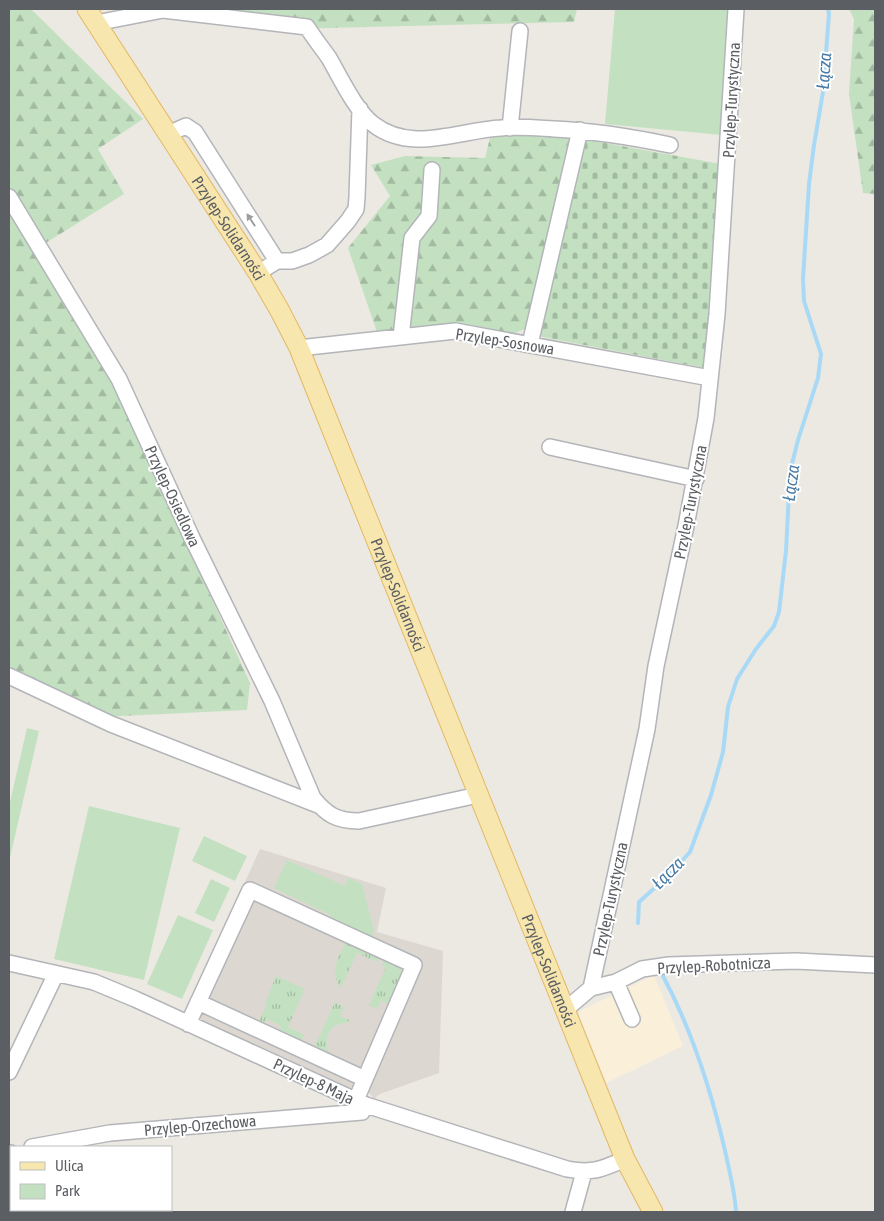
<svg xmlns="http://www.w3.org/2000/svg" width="884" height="1221" font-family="'Asap Condensed',sans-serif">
  <defs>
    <pattern id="grass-tufts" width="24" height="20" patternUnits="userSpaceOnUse" patternTransform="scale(1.25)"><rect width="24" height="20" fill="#c3e1c1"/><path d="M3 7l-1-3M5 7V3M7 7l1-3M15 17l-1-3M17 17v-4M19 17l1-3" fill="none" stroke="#a1baa0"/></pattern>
    <pattern id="forest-firs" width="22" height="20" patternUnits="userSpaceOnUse" patternTransform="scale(1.25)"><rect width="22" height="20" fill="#c3e1c1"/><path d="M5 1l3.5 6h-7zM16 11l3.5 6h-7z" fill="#a1baa0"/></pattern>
    <pattern id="cemetery-stones" width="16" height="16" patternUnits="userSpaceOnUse" patternTransform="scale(1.25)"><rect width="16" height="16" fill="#c3e1c1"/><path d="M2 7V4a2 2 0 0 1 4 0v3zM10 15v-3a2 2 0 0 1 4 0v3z" fill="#a1baa0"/></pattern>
  </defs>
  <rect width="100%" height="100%" fill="#ece9e2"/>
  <path fill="#faf0d9" d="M 654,975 L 683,1046 L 606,1083 L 579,1015 L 580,1011 Z"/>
  <path fill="#dcd8d1" d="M 260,849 L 386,888 L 377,932 L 443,951 L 439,1073 L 380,1094 L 374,1099 L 368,1091 L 355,1086 L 349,1088 L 201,1021 L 199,1013 L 189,1004 Z"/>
  <path fill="url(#grass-tufts)" d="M 347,939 L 380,954 L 377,962 L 357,953 L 341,988 C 328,971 340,955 347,939 Z
    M 386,956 L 400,964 L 403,972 L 390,1005 L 381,1001 L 377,1009 L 369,1005 L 386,967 L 382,965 Z
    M 276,976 L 305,989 L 288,1027 L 304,1035 L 301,1042 L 278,1033 L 281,1026 L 266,1019 L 264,1025 L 258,1023 L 267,1005 L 265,1003 Z
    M 335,1002 L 344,1007 L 340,1016 L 349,1020 L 348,1023 C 328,1023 322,1039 330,1056 L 314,1048 Z"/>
  <path fill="url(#forest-firs)" d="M 9,9 L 31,9 L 143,119 L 98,149 L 124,194 L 33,251 L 108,370 L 250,683 L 247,710 L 101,717 L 9,672 Z
    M 186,9 L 577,9 L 574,22 L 287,29 Z
    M 849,9 L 875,9 L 875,194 L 863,193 L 849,94 L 854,19 Z
    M 491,134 L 558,135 L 572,138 L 529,327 L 513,334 L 444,326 L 377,332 L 348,248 L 390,196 L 371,165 L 405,156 L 485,158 Z"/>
  <path fill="url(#cemetery-stones)" d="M 583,139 L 721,164 L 705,368 L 537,336 Z"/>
  <path fill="#c3e1c1" d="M 615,9 L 729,9 L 722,135 L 605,124 Z
    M 27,728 L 39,731 L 9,862 L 9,806 Z
    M 89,806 L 180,828 L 144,980 L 54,959 Z
    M 204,836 L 247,856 L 235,881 L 192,861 Z
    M 287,860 L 345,886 L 348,878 L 362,884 L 374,931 L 372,938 L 329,921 L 331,915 L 274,888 Z
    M 211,879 L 230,888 L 214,922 L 195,913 Z
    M 178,915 L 213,930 L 182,999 L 147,984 Z"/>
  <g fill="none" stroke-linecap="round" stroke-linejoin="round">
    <path stroke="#a8d9f6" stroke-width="4" d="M 638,923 L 639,902 L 669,875 L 690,852 L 711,795 L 723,752 L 728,707 L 737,679 L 756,649 L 774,626 L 779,612 L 786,551 L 790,472 L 798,440 L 818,378 L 821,354 L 804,301 L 803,279 L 809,184 L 814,145 L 823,92 L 829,14 L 828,9
      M 662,974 C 692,1030 712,1093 726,1155 C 730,1174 735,1193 736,1212"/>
    <g stroke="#b3b5b9" stroke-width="18">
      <path id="minor" d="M 96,23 L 163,10 L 307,27 C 314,38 322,48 329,58 C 340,77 356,111 373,124 C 411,154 459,130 501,128 C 518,126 537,128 554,129 C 594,131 632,137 670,145
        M 510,128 L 520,31
        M 168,134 L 186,126 L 195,132 L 277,261
        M 9,197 L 119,379 L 192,538 L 272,701 L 313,798 C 327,815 337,821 359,821 L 478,795
        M 258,273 L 277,261 L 292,261 L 309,255 L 327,245 L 348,221 L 356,209 L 357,197 L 360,109
        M 401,337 L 412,238 L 429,216 L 432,170
        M 530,344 L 580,130
        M 299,348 L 455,331 L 710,378
        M 550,447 L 696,479
        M 9,676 L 111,724 L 318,805
        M 9,963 L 94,982 L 135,999 L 366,1105 L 567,1169 C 593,1174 602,1169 625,1159
        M 616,982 L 632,1019
        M 591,988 L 647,729 L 656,666 L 686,526 L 706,418 L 717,314 L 736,9
        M 198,1002 L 365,1079
        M 565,1010 L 591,988 L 616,982 L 642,969 L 669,965 L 796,961 L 875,965
        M 188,1024 L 250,890 L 414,965 L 356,1100
        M 9,1072 L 53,980 L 54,973
        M 32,1147 L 110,1133 L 362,1112 L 366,1105
        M 9,1154 L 11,1153
        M 573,1212 L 584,1172"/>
    </g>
    <g stroke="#e3b864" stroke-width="21">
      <g id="major">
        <path id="s1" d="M 87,9 L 258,273 L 280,311 L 299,348 L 625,1159 L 653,1212"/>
      </g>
    </g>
    <use href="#minor" stroke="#fff" stroke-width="15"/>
    <use href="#major" stroke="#f7e6ad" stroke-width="19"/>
  </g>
  <defs><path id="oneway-solid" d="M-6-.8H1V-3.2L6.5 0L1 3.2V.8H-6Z" transform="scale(1.25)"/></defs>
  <use fill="#9d9ea1" href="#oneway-solid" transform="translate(251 220) rotate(-123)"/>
  <g text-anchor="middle" stroke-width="4" stroke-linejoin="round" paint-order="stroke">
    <g font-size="16" fill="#5b5e62" stroke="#fff">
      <text transform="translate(731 100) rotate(-87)" y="6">Przylep-Turystyczna</text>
      <text dy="6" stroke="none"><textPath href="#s1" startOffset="261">Przylep-Solidarności</textPath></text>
      <text transform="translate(505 341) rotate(9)" y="6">Przylep-Sosnowa</text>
      <text transform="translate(173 496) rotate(65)" y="6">Przylep-Osiedlowa</text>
      <text transform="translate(690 502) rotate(-79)" y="6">Przylep-Turystyczna</text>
      <text dy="6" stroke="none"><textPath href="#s1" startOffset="666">Przylep-Solidarności</textPath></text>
      <text transform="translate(610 899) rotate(-78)" y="6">Przylep-Turystyczna</text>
      <text transform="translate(714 965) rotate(-3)" y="6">Przylep-Robotnicza</text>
      <text dy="6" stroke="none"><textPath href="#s1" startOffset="1071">Przylep-Solidarności</textPath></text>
      <text transform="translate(314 1081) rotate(25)" y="6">Przylep-8 Maja</text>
      <text transform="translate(200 1125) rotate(-5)" y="6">Przylep-Orzechowa</text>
    </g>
    <g font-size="18" font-style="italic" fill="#487ba6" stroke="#fff">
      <text transform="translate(824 71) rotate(-86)" y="6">Łącza</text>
      <text transform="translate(791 483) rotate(-82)" y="6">Łącza</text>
      <text transform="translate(668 873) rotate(-45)" y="6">Łącza</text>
    </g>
  </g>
  <rect width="884" height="1221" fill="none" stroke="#5b5e62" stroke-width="20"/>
  <rect x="10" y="1146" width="162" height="65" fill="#ffffff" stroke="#bdbfc0"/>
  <rect x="20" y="1162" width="25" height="8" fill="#f7e6ad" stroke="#bdbfc0"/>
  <text x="55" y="1171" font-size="15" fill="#5b5e62">Ulica</text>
  <rect x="20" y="1184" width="25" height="15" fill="#c3e1c1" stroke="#bdbfc0"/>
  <text x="55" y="1196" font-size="15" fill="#5b5e62">Park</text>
</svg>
